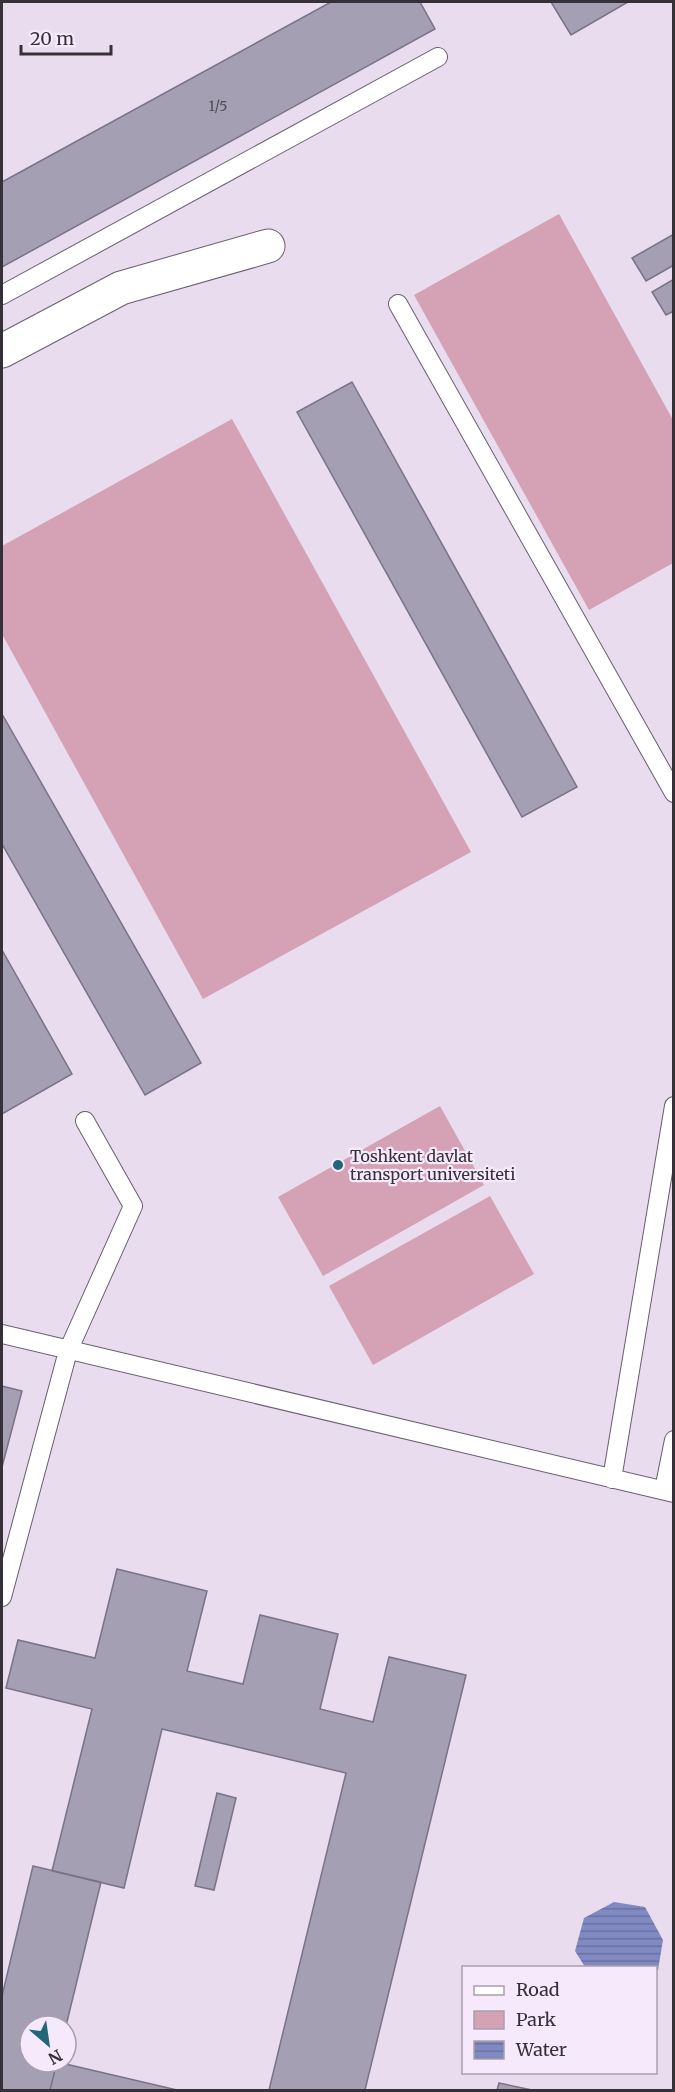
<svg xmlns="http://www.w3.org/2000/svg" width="675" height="2092" font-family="Merriweather,serif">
  <defs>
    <pattern id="water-rules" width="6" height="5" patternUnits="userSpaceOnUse" patternTransform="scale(1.5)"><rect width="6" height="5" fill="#8189c3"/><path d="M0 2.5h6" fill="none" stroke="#6a719f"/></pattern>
  </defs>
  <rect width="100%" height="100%" fill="#e9dcef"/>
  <path fill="#d4a1b5" d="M 559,214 L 673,420 L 673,563 L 589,610 L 414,295 Z
    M 232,419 L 471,852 L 203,999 L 2,634 L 2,546 Z
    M 440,1106 L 484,1185 L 323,1276 L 278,1197 Z
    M 490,1196 L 534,1274 L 373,1365 L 329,1286 Z"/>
  <path fill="url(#water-rules)" d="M 614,1902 L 645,1907 L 663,1940 L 658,1970 L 656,1972 L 656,1968 L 585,1967 L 575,1951 L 584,1918 Z"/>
  <path fill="#a49fb3" stroke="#787386" stroke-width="1.5" d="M 331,2 L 420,2 L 435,29 L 2,267 L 2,182 Z
    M 551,2 L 628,2 L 571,35 Z
    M 674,234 L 674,265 L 646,281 L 632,258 Z
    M 674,279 L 674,311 L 666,315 L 652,292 Z
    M 352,382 L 577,787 L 522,817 L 297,412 Z
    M 2,714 L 201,1063 L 145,1095 L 2,844 Z
    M 2,950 L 72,1074 L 2,1114 Z
    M 2,1386 L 22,1391 L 2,1467 Z
    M 117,1569 L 207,1591 L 187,1671 L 243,1684 L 260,1615 L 338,1634 L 320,1709 L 373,1722 L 389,1657 L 466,1675 L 365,2090 L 269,2090 L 346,1773 L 162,1729 L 124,1888 L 52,1871 L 92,1709 L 6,1688 L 18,1640 L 95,1658 Z
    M 217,1793 L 236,1798 L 214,1890 L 195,1886 Z
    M 33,1866 L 101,1882 L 66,2026 L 30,2026 L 30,2062 L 57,2062 L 50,2090 L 2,2090 L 2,1996 Z
    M 57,2062 L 177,2090 L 50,2090 Z
    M 499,2083 L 532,2090 L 497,2090 Z"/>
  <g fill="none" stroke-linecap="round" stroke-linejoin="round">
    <g stroke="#695e6f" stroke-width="20">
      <path id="lane" d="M 2,295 L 438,57
        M 398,304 L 674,793
        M 2,1334 L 674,1493
        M 612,1479 L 674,1106
        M 664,1490 L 674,1440
        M 2,1597 L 68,1351 L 133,1206 L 85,1121"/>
    </g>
    <g stroke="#695e6f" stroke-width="35">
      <path id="street" d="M 2,351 L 121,288 L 268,246"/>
    </g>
    <use href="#lane" stroke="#fff" stroke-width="18"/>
    <use href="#street" stroke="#fff" stroke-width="33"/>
  </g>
  <circle fill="#246679" stroke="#f6e9fc" stroke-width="2" cx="338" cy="1165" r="6"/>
  <g text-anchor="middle" stroke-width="4.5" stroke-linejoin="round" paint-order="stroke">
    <g font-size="14" fill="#524c57">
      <text x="218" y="111">1/5</text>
    </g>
    <g font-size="16" fill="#363138" stroke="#f6e9fc" text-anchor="start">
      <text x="350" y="1162">Toshkent davlat<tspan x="350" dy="18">transport universiteti</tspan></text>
    </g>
  </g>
  <rect width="675" height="2092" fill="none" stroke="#363138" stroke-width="6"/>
  <rect x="462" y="1966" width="195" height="108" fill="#f6e9fc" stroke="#a99fae" stroke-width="1.5"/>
  <rect x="474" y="1986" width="30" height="9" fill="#ffffff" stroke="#a99fae" stroke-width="1.5"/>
  <text x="516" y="1996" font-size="18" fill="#363138">Road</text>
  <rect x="474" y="2011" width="30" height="18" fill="#d4a1b5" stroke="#a99fae" stroke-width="1.5"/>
  <text x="516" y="2026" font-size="18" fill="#363138">Park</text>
  <rect x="474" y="2041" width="30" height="18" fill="url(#water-rules)" stroke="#a99fae" stroke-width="1.5"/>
  <text x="516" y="2056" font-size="18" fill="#363138">Water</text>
  <g transform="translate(48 2044) rotate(151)"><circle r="28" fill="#f6e9fc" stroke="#a99fae" stroke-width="1.5"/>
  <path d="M0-4.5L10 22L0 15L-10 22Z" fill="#246679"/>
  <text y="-9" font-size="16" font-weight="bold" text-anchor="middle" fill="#363138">N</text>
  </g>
  <path d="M21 45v9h90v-9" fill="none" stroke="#363138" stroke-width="3"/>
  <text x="30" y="45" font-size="18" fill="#363138" stroke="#f6e9fc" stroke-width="4.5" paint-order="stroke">20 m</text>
</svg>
